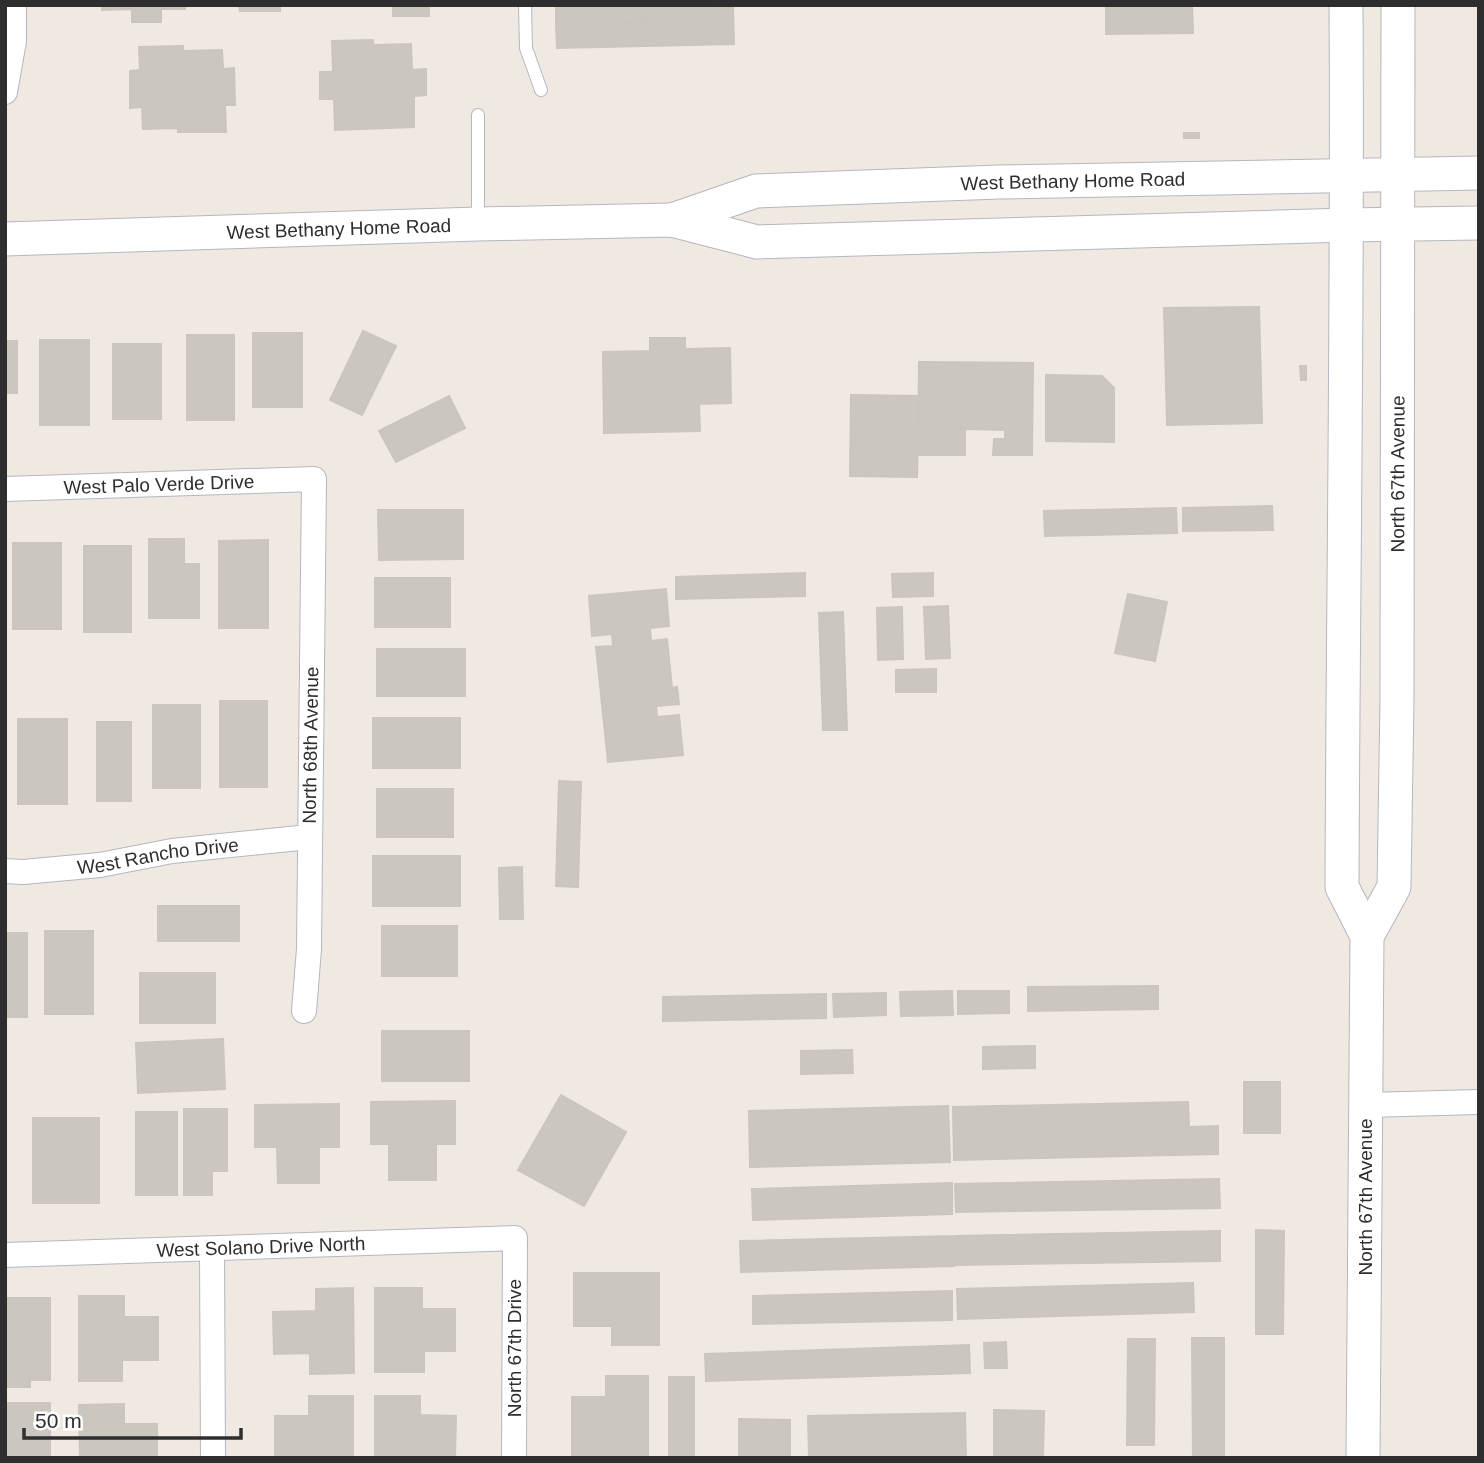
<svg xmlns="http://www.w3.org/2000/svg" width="1484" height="1463" font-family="Helvetica,sans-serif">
  <rect width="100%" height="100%" fill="#efe9e1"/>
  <path fill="#cbc7bf" stroke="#cbc5ba" stroke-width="2" d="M 102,5 L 185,5 L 185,9 L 161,9 L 161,22 L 132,22 L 132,9 L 102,10 Z
    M 239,5 L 280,5 L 280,11 L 240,11 Z
    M 365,5 L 429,5 L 429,16 L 393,16 L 393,5 Z
    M 556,5 L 714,5 L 715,21 L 556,24 Z
    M 714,5 L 733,5 L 734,44 L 557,48 L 556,24 L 715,21 Z
    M 1106,5 L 1192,5 L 1193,33 L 1106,34 Z
    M 373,40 L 373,45 L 411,44 L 412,70 L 426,69 L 426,95 L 414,96 L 414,127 L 335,130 L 334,99 L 320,99 L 320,72 L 333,72 L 332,41 Z
    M 183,46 L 183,51 L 222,50 L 223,69 L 234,68 L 235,105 L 225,105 L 226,132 L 178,132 L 178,128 L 143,129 L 142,107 L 130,108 L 130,71 L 140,70 L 139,47 Z
    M 1184,133 L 1199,133 L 1199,138 L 1184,138 Z
    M 1259,307 L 1262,423 L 1167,425 L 1164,308 Z
    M 363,331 L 396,346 L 362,415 L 330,400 Z
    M 253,333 L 302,333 L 302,407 L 253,407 Z
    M 187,335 L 234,335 L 234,420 L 187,420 Z
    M 650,338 L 685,338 L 685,349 L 730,348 L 731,403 L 699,404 L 700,431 L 604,433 L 603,352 L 650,351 Z
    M 40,340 L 89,340 L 89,425 L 40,425 Z
    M 5,341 L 17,341 L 17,393 L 5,393 Z
    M 113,344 L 161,344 L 161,419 L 113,419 Z
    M 919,362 L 1033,363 L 1032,455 L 993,455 L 994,439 L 1005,439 L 1005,430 L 965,429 L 965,455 L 918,455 Z
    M 1300,366 L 1306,366 L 1306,380 L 1301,380 Z
    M 1046,375 L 1102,376 L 1114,388 L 1114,442 L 1046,441 Z
    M 851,395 L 919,396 L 917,477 L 850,476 Z
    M 449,396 L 465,428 L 396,462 L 379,431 Z
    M 1272,506 L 1273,530 L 1183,531 L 1183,508 Z
    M 1176,508 L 1177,533 L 1045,536 L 1044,511 Z
    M 378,510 L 463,510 L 463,559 L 379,560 Z
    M 149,539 L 184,539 L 184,564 L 199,564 L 199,618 L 149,618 Z
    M 268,540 L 268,628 L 219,628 L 219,541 Z
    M 13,543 L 61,543 L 61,629 L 13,629 Z
    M 84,546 L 131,546 L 131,632 L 84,632 Z
    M 805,573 L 805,596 L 676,599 L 676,577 Z
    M 933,573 L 933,596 L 893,597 L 892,574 Z
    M 375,578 L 450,578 L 450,627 L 375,627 Z
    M 666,589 L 669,626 L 650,628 L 651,641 L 667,639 L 672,688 L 677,687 L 679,704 L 656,706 L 657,717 L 679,715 L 683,755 L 608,762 L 596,647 L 613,646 L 612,634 L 592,636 L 589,596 Z
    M 1128,594 L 1167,602 L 1155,661 L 1115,653 Z
    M 948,606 L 950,658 L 926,659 L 924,607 Z
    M 902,607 L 903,659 L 878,660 L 877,608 Z
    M 843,612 L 847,730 L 823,730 L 819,613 Z
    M 377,649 L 465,649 L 465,696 L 377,696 Z
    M 936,669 L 936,692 L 896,692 L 896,670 Z
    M 220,701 L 267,701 L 267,787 L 220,787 Z
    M 153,705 L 200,705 L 200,788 L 153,788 Z
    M 373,718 L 460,718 L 460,768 L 373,768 Z
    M 18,719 L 67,719 L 67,804 L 18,804 Z
    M 97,722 L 131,722 L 131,801 L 97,801 Z
    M 559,781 L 581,782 L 578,887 L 556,886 Z
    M 377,789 L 453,789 L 453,837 L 377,837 Z
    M 373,856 L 460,856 L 460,906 L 373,906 Z
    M 522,867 L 523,919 L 500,919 L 499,868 Z
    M 158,906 L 239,906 L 239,941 L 158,941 Z
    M 382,926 L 457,926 L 457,976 L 382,976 Z
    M 45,931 L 93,931 L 93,1014 L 45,1014 Z
    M 5,933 L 27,933 L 27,1017 L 5,1017 Z
    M 140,973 L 215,973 L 215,1023 L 140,1023 Z
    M 1158,986 L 1158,1009 L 1028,1011 L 1028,987 Z
    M 952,991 L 953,1015 L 901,1016 L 900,992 Z
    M 958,991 L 1009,991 L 1009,1013 L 958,1014 Z
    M 886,993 L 886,1015 L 834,1017 L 833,994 Z
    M 826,994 L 826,1018 L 663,1021 L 663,997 Z
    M 382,1031 L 469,1031 L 469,1081 L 382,1081 Z
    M 223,1039 L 225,1089 L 138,1093 L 136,1043 Z
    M 1035,1046 L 1035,1068 L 983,1069 L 983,1047 Z
    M 852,1050 L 853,1073 L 801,1074 L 801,1051 Z
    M 1244,1082 L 1280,1082 L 1280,1133 L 1244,1133 Z
    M 561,1095 L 626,1132 L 584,1206 L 518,1170 Z
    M 455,1101 L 455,1144 L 436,1144 L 436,1180 L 389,1180 L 389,1144 L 371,1144 L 371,1102 Z
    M 1188,1102 L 1189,1127 L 1218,1126 L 1218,1154 L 954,1160 L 953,1107 Z
    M 339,1104 L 339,1147 L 319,1147 L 319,1183 L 278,1183 L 277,1147 L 255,1147 L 255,1105 Z
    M 948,1106 L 950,1162 L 750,1167 L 749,1111 Z
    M 184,1109 L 227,1109 L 227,1171 L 212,1171 L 212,1195 L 184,1195 Z
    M 136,1112 L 177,1112 L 177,1195 L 136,1195 Z
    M 33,1118 L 99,1118 L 99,1203 L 33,1203 Z
    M 1219,1179 L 1220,1208 L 956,1212 L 955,1184 Z
    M 952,1183 L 952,1214 L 753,1220 L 752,1189 Z
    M 1256,1230 L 1284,1231 L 1283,1334 L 1256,1334 Z
    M 1220,1231 L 1220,1261 L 955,1265 L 955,1236 Z
    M 954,1236 L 954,1266 L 741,1272 L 740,1241 Z
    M 574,1273 L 659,1273 L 659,1345 L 612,1345 L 612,1326 L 574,1326 Z
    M 1193,1283 L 1194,1312 L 958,1319 L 957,1289 Z
    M 353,1288 L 354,1373 L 310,1374 L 310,1353 L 274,1354 L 273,1312 L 316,1311 L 316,1289 Z
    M 375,1288 L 422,1288 L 422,1309 L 455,1309 L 455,1351 L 424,1351 L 424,1372 L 375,1372 Z
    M 952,1291 L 952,1320 L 753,1324 L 753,1296 Z
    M 79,1296 L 124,1296 L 124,1317 L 158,1317 L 158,1360 L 122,1360 L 122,1381 L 79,1381 Z
    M 5,1298 L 50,1298 L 50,1380 L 30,1380 L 30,1387 L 5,1387 Z
    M 1192,1338 L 1224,1338 L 1224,1458 L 1193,1458 Z
    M 1128,1339 L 1155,1339 L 1154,1445 L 1127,1445 Z
    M 1006,1342 L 1007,1368 L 985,1368 L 984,1343 Z
    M 969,1345 L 970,1373 L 706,1381 L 705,1354 Z
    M 606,1376 L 648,1376 L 648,1458 L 572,1458 L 572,1397 L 606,1397 Z
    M 669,1377 L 694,1377 L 694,1458 L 669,1458 Z
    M 309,1396 L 353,1396 L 353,1458 L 275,1458 L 275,1416 L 309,1416 Z
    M 375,1396 L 420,1396 L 420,1415 L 456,1416 L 455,1458 L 375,1458 Z
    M 5,1403 L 50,1403 L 50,1458 L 5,1458 Z
    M 124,1404 L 124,1424 L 157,1424 L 157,1458 L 80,1458 L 79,1405 Z
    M 994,1410 L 1044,1411 L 1043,1458 L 994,1458 Z
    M 965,1413 L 966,1458 L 809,1458 L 808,1416 Z
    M 739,1419 L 790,1420 L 790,1458 L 739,1458 Z"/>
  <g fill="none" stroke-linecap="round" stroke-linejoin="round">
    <g stroke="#b4b7c1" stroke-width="14">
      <path id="service" d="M 525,5 L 526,48 L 541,90
        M 478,115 L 478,223"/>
    </g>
    <g stroke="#b4b7c1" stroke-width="26">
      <g id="minor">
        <path d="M 5,92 L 14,41 L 14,5"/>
        <path id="s1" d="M 5,489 L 314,479 L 309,949 L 304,1011"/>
        <path id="s2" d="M 5,871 L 23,872 L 100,865 L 172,851 L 309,837"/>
        <path d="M 1365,1105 L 1479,1102"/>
        <path d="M 212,1249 L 213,1458"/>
        <path id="s3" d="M 5,1255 L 515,1238 L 514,1458"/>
      </g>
    </g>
    <g stroke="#b4b7c1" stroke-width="35">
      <g id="secondary">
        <path d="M 1346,5 C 1348,299 1343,593 1342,887 L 1367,936 L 1363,1458"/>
        <path id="s4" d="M 672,220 L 756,191 L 999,182 L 1479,173"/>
        <path id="s5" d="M 5,239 L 478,224 L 672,220 L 757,242 L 1347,225 L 1479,223"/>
        <path id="s6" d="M 1367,936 L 1394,887 L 1397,699 L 1398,5"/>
      </g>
    </g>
    <use href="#service" stroke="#fff" stroke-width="12"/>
    <use href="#minor" stroke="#fff" stroke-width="24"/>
    <use href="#secondary" stroke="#fff" stroke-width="33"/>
  </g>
  <g text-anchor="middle" stroke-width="6" stroke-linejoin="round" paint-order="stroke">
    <g font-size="19" fill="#2e2e2e" stroke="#fff">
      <text dy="7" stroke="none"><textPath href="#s4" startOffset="406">West Bethany Home Road</textPath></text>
      <text dy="7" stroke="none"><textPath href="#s5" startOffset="334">West Bethany Home Road</textPath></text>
      <text dy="7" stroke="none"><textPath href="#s6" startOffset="469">North 67th Avenue</textPath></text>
      <text dy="7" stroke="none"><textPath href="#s1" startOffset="154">West Palo Verde Drive</textPath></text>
      <text transform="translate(310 745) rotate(-89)" y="7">North 68th Avenue</text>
      <text dy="7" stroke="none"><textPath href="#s2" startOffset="154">West Rancho Drive</textPath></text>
      <text transform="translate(1365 1197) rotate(-90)" y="7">North 67th Avenue</text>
      <text dy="7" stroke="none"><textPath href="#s3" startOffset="256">West Solano Drive North</textPath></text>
      <text transform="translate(514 1348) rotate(-90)" y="7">North 67th Drive</text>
    </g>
  </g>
  <rect width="1484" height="1463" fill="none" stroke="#2e2e2e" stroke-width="14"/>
  <path d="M24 1428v10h217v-10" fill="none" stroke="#2e2e2e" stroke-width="3.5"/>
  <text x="35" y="1428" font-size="21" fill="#2e2e2e" stroke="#ffffff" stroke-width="5" paint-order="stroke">50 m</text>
</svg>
